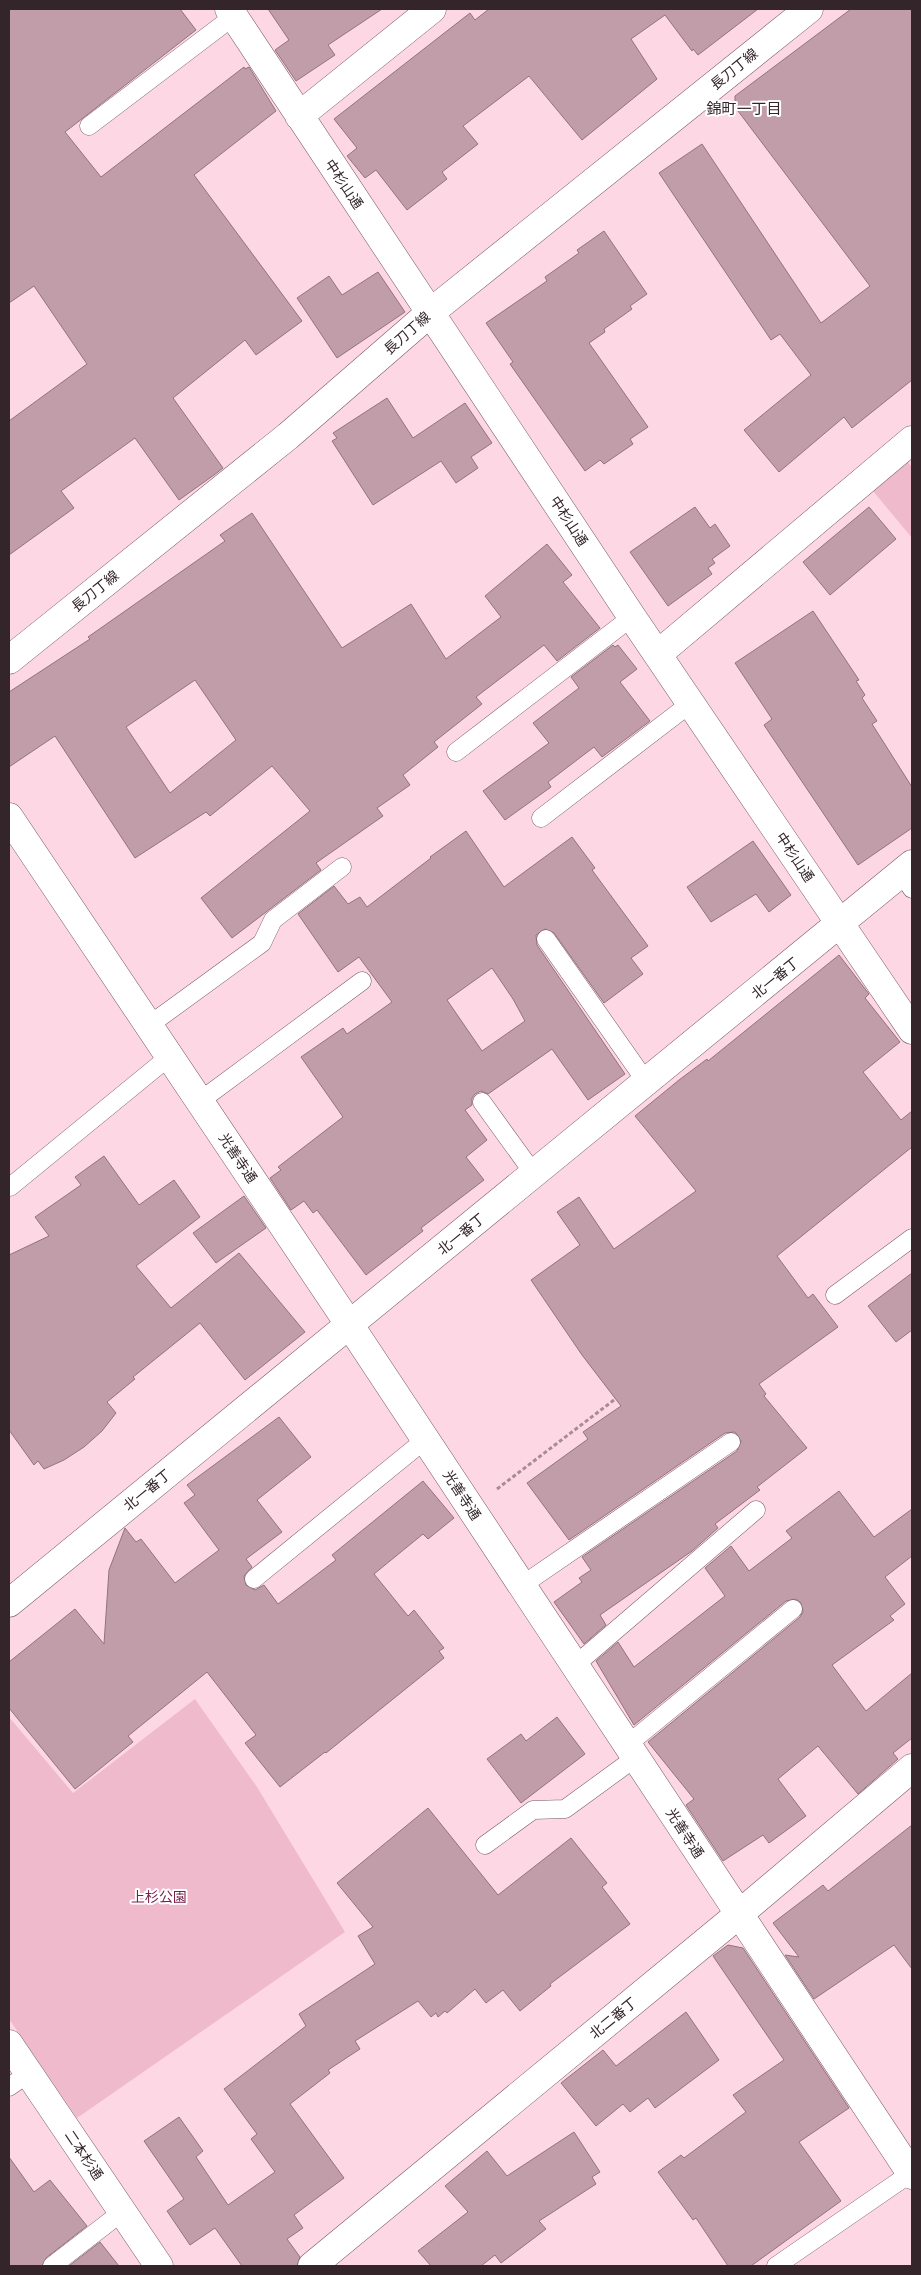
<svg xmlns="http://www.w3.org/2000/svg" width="921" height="2275" font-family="Manrope,'Noto Sans JP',sans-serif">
  <rect width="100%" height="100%" fill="#fdd7e4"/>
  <path fill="#f0bacd" d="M 908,462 L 912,467 L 912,538 L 873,491 Z
    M 195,1699 L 257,1787 L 345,1932 L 77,2118 L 9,2019 L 9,1717 L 73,1793 Z"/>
  <path fill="#c19daa" stroke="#93727e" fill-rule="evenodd" d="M 9,9 L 180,9 L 196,30 L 65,132 L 101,177 L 244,67 L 245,69 L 249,67 L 276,111 L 194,175 L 302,321 L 256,355 L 245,340 L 173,398 L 223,468 L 214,475 L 179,500 L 135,438 L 61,491 L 74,508 L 9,555 L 9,421 L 87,364 L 34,286 L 9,303 Z
    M 268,9 L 382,9 L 328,45 L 335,55 L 296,81 L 275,50 L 289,40 Z
    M 489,9 L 758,9 L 698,55 L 693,49 L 692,51 L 665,15 L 631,39 L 657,79 L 582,140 L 529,76 L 463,126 L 478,144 L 442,172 L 447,179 L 407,210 L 376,170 L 365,178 L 347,156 L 357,148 L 334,119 L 470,13 L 475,20 Z
    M 851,9 L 912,9 L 912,380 L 852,428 L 844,417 L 779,472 L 744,430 L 811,375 L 780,334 L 771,340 L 659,173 L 702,144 L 821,323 L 870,286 L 735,107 L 735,96 Z
    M 604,231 L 647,294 L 630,306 L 632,309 L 604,329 L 605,332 L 589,343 L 648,427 L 630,439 L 633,444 L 604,464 L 600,460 L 585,471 L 510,364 L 513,362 L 486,323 L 547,281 L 545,277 L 579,253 L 577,250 Z
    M 378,272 L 405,312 L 337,358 L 297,298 L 329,276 L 342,295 Z
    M 387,398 L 413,438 L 465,403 L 492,443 L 471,457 L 478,468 L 456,483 L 441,461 L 373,505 L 332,441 L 337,438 L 333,433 Z
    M 695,507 L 710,528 L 715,524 L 730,546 L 712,559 L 715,563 L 708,568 L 712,574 L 668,606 L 630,552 Z
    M 869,507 L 896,539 L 830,595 L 803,562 Z
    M 252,513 L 342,648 L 411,604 L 446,659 L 501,617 L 485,596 L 547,544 L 572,575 L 563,582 L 600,628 L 557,661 L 544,645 L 476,697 L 482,704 L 434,742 L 438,747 L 403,775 L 410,785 L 377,808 L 383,816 L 316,863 L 321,870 L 232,938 L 201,898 L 310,811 L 272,766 L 210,816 L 206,812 L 135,858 L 55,736 L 9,767 L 9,692 L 90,639 L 88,637 L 225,541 L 220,535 ZM 195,680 L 236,740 L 170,793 L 126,727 Z
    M 813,611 L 859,680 L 856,681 L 865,695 L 862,698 L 877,721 L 872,724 L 912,787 L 912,828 L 858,865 L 764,725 L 772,719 L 735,663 Z
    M 613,645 L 615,647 L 618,645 L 637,669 L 620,682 L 650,721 L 602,757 L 594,747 L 548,782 L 551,787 L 505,820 L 483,791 L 549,743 L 533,723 L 579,688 L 571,677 Z
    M 466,831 L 504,887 L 572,837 L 595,868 L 592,870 L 648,946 L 631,958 L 643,974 L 604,1003 L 554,933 L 545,929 L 536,935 L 537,945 L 625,1074 L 588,1100 L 552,1049 L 488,1094 L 481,1091 L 475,1094 L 472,1098 L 472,1105 L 465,1110 L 487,1140 L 466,1157 L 484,1180 L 421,1228 L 423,1231 L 366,1275 L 317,1210 L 313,1213 L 304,1201 L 291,1210 L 270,1178 L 281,1170 L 278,1167 L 343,1117 L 301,1057 L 343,1028 L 347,1034 L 392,1002 L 359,957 L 338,972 L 298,914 L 334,886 L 348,904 L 360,897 L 367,907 L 431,858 L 430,857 ZM 492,968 L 513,999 L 525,1021 L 482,1051 L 447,1000 Z
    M 753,841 L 791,895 L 769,912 L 756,894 L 711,922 L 687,887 Z
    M 839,955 L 869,994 L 865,998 L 900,1042 L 863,1072 L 901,1120 L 912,1111 L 912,1147 L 777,1256 L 808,1298 L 813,1294 L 838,1327 L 759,1384 L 766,1394 L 764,1396 L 807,1448 L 757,1487 L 760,1490 L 715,1524 L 718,1528 L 692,1551 L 600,1615 L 606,1625 L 584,1644 L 554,1602 L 582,1582 L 579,1578 L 591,1570 L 582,1557 L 737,1451 L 741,1441 L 735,1432 L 725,1433 L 569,1540 L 527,1483 L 588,1439 L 583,1432 L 621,1406 L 582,1355 L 531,1280 L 580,1245 L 557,1212 L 579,1197 L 614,1249 L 696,1191 L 635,1116 L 679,1080 L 707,1059 L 708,1061 Z
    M 104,1156 L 139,1205 L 174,1180 L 200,1217 L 136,1266 L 171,1308 L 239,1253 L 305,1332 L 245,1380 L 200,1323 L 133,1377 L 135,1379 L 107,1402 L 116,1413 L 102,1431 L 84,1447 L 64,1460 L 44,1469 L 38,1461 L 34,1465 L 9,1430 L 9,1255 L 49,1236 L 35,1217 L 81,1185 L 75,1177 Z
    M 244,1196 L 266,1228 L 216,1263 L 193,1233 Z
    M 912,1273 L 912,1330 L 896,1342 L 868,1306 Z
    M 279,1417 L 311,1457 L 257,1500 L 282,1532 L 246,1559 L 252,1567 L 244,1576 L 246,1585 L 255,1590 L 264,1585 L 278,1604 L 336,1560 L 332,1555 L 423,1481 L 454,1518 L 428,1539 L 423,1534 L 374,1574 L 408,1616 L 414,1610 L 444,1648 L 439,1651 L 444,1658 L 326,1753 L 325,1752 L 280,1787 L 245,1743 L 256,1735 L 207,1672 L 128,1736 L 133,1742 L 75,1789 L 9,1708 L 9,1662 L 75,1609 L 104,1644 L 109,1570 L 125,1528 L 136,1542 L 141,1539 L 175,1583 L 219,1550 L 184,1503 L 195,1495 L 187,1485 Z
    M 839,1491 L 874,1537 L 912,1509 L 912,1556 L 885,1577 L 905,1604 L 890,1616 L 894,1620 L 832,1665 L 866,1711 L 912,1673 L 912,1738 L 893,1753 L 898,1759 L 858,1794 L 818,1746 L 778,1779 L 806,1816 L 769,1843 L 763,1835 L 723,1861 L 686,1805 L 694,1799 L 648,1742 L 800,1617 L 803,1612 L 801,1603 L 796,1599 L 786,1601 L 634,1725 L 596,1661 L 618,1642 L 634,1667 L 725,1596 L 705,1568 L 731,1546 L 749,1571 L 792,1538 L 786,1531 Z
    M 557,1717 L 585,1754 L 521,1803 L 487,1759 L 521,1734 L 526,1741 Z
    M 428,1808 L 498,1895 L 571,1838 L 607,1883 L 602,1887 L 630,1924 L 550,1984 L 551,1986 L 520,2011 L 503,1990 L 486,2003 L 475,1989 L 447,2013 L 445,2011 L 438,2017 L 436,2013 L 431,2017 L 418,2001 L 355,2041 L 360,2049 L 328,2070 L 330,2073 L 290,2104 L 344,2178 L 294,2215 L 303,2228 L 287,2239 L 300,2257 L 297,2266 L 242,2266 L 215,2228 L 190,2245 L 167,2211 L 184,2199 L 144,2141 L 179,2117 L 203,2151 L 196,2157 L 228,2205 L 275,2172 L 251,2139 L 257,2134 L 224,2089 L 306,2026 L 299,2014 L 375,1964 L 358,1936 L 373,1927 L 337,1883 Z
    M 912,1825 L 912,1969 L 894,1945 L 814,1999 L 785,1955 L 799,1957 L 773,1923 L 823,1885 L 828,1891 Z
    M 728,1945 L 743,1948 L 849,2108 L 799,2142 L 841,2201 L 751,2266 L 728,2266 L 696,2218 L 693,2220 L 658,2172 L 681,2155 L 684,2158 L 746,2112 L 733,2095 L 784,2060 L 713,1956 Z
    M 686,2012 L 719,2060 L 655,2108 L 648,2098 L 630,2112 L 623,2104 L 596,2126 L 561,2083 L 603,2050 L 616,2066 Z
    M 574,2132 L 600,2172 L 592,2177 L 596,2184 L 539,2221 L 546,2229 L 501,2263 L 495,2255 L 481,2266 L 431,2266 L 418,2251 L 468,2212 L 445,2186 L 487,2151 L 507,2176 Z
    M 9,2157 L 34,2192 L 50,2180 L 87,2226 L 46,2258 L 42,2266 L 9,2266 Z
    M 100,2242 L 119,2266 L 69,2266 Z"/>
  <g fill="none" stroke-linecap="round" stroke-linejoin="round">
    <g stroke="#7a5a66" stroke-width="19">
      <path id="service" d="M 89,126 L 234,16
        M 456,752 L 632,617
        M 541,818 L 691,703
        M 901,873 L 912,889
        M 546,939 L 647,1083
        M 148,1026 L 262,943 L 273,920 L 342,867
        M 200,1101 L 362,981
        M 482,1102 L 534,1174
        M 10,1187 L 170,1056
        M 835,1295 L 912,1238
        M 254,1579 L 426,1439
        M 521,1586 L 731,1442
        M 574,1666 L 756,1510
        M 627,1745 L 793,1609
        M 485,1845 L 533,1810 L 565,1809 L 635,1758
        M 9,2087 L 29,2073
        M 52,2266 L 122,2212
        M 776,2266 L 911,2173"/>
    </g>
    <g stroke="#7a5a66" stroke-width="29">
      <path id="minor" d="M 229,9 L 632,617 L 912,1030
        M 299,116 L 432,9
        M 658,654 L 912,440
        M 9,660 L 288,436 L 431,312 L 809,9
        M 9,817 L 349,1324 L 912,2175
        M 9,1603 L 912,864
        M 9,2044 L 159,2266
        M 312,2266 L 738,1915 L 912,1768"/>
    </g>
    <path stroke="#a78b95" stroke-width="3" stroke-dasharray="4 2.5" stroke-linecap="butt" d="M 497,1489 L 614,1400"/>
    <use href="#service" stroke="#fff" stroke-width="18"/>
    <use href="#minor" stroke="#fff" stroke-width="28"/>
  </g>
  <g text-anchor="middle" stroke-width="4" stroke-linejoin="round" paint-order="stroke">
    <g font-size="14" fill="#33252a" stroke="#fff">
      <text transform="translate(734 69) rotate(-39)" y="5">長刀丁線</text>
      <text transform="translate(344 184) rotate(56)" y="5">中杉山通</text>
      <text transform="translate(407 333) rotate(-41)" y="5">長刀丁線</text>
      <text transform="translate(569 521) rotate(57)" y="5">中杉山通</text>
      <text transform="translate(95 591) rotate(-39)" y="5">長刀丁線</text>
      <text transform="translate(795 857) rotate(56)" y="5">中杉山通</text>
      <text transform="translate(775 978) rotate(-39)" y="5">北一番丁</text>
      <text transform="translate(238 1158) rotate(56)" y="5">光善寺通</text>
      <text transform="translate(461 1234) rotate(-39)" y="5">北一番丁</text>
      <text transform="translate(147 1490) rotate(-39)" y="5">北一番丁</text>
      <text transform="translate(462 1495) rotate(57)" y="5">光善寺通</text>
      <text transform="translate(685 1833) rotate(57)" y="5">光善寺通</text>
      <text transform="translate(613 2018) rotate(-39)" y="5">北二番丁</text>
      <text transform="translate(84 2155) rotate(56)" y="5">二本杉通</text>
    </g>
    <g font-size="14" fill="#77224a" stroke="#fff">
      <text x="159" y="1902">上杉公園</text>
    </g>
    <g font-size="15" fill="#33252a" stroke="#fff">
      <text x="744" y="114">錦町一丁目</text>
    </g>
  </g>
  <rect width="921" height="2275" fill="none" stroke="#33252a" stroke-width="20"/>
</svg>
